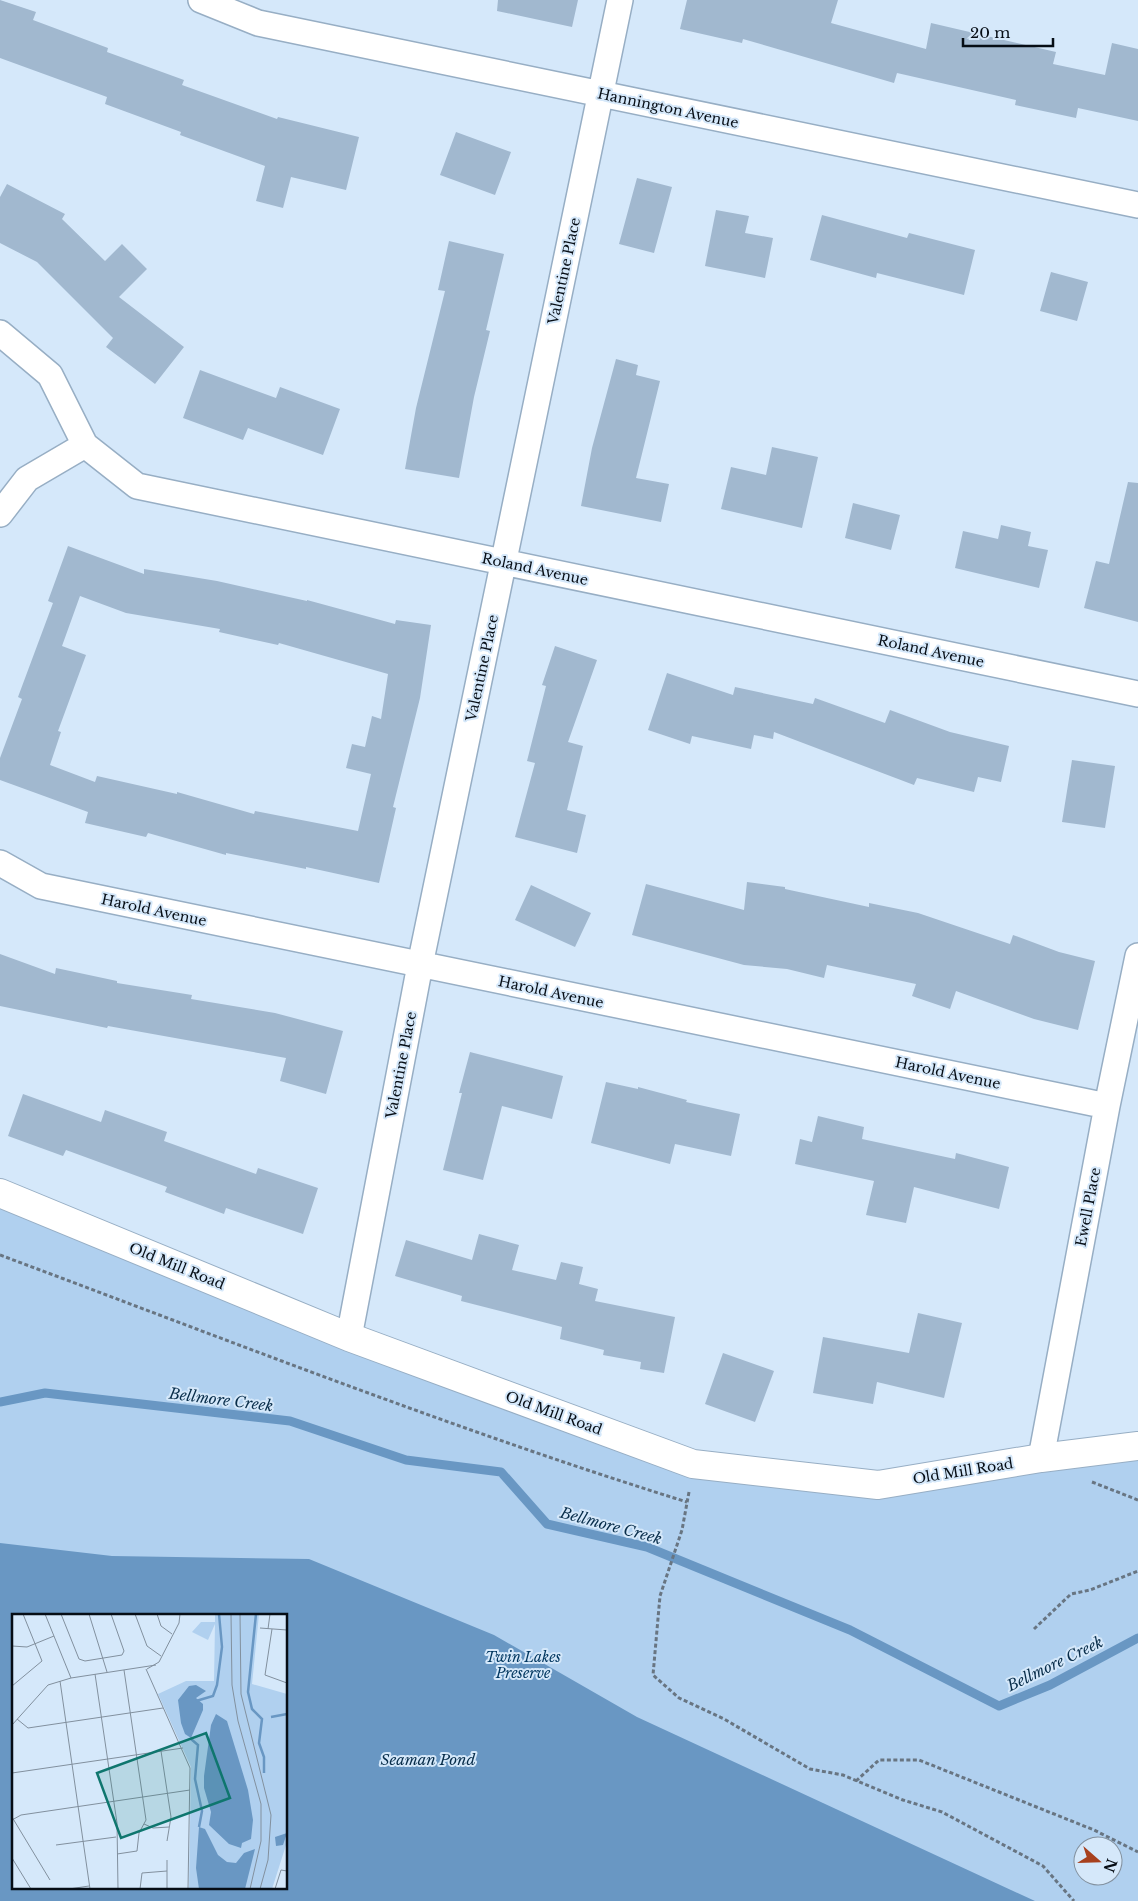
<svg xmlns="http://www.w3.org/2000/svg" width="1138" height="1901" font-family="'Libre Baskerville',serif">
  <rect width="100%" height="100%" fill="#d5e8fa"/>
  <path fill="#b0d0ef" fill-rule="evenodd" d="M 0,1207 L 705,1478 L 1022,1475 L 1138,1460 L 1138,1901 L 0,1901 ZM 14,1615 L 286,1615 L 286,1887 L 14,1887 ZM 1083,1846 L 1113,1846 L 1113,1876 L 1083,1876 Z"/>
  <path fill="#6997c3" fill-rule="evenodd" d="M 0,1543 L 112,1556 L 309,1559 L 494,1635 L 637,1717 L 1035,1901 L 0,1901 ZM 14,1615 L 286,1615 L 286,1887 L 14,1887 Z"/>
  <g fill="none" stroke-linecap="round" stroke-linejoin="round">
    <path stroke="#6997c3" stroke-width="9" d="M 0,1402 L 45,1393 L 290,1421 L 406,1460 L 501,1472 L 547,1524 L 647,1547 L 850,1630 L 999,1706 L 1050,1685 L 1138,1638"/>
  </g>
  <path fill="#a1b8cf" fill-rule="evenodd" d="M 0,0 L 36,12 L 33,20 L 108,48 L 107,52 L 184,80 L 182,85 L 277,119 L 278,117 L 359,137 L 346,190 L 291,177 L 283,208 L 256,201 L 265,166 L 180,135 L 181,132 L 105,104 L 107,97 L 0,58 Z
    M 498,0 L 578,0 L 572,27 L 497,11 Z
    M 687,0 L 838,0 L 831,23 L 926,49 L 931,23 L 1056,52 L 1053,64 L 1105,75 L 1112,43 L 1138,49 L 1138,121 L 1078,108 L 1076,118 L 1015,105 L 1016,100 L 897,73 L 894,83 L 743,39 L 742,43 L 680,29 Z
    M 456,132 L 511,152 L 495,195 L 440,175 Z
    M 637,178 L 672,187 L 654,253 L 619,244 Z
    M 7,184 L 65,214 L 62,219 L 105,261 L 122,244 L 147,269 L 119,297 L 184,347 L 155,384 L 106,347 L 113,338 L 37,262 L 0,243 L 0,197 Z
    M 716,210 L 749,216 L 745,233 L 773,238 L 765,278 L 705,266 Z
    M 822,215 L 907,238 L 909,233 L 975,250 L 964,295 L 877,273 L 876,278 L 810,260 Z
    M 449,241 L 504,254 L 486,330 L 490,331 L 474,397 L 459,478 L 405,469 L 416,408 L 445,291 L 438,290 Z
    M 1051,272 L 1088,282 L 1077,321 L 1040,311 Z
    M 616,359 L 638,365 L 636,375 L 660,381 L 636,478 L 669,484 L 661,522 L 581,506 L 592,448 Z
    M 200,370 L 276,398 L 280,387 L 340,409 L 323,455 L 248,428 L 243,440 L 183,418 Z
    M 772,447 L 818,457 L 802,528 L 721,509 L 731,467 L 766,475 Z
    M 1128,482 L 1138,483 L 1138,622 L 1084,608 L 1096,561 L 1109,564 Z
    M 853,503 L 900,515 L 891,550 L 845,538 Z
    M 1001,525 L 1031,532 L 1028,546 L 1048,550 L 1039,588 L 955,568 L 963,531 L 998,539 Z
    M 68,546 L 144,574 L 144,569 L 217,581 L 307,601 L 307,600 L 395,624 L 396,620 L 431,625 L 420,698 L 393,807 L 396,808 L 379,883 L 306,867 L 306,869 L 226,853 L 226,855 L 148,833 L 146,837 L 85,823 L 88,812 L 0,780 L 0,758 L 22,699 L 18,697 L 53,603 L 48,601 ZM 80,596 L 126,613 L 220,629 L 219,632 L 278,645 L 279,643 L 388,674 L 381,719 L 372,716 L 365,747 L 352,744 L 346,768 L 371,774 L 358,831 L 255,811 L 254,814 L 177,792 L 177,794 L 97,776 L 95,782 L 50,765 L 61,732 L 58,731 L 86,655 L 62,646 Z
    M 555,646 L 597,660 L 568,742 L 583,746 L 567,810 L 586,815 L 577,853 L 515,837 L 535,763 L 527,761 L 546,686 L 542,685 Z
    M 667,673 L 733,695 L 735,687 L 813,704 L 815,698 L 885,723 L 890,710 L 950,732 L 1009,746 L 1001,782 L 978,777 L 974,792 L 917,778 L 914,785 L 774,732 L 773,739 L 754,735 L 751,749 L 692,736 L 690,744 L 648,730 Z
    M 1072,760 L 1115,766 L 1105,828 L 1062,822 Z
    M 747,882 L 785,887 L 785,889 L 869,907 L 869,903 L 918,913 L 1010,944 L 1013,935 L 1059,952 L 1095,961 L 1078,1030 L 1034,1019 L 956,991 L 950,1009 L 912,996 L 916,984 L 827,965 L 824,978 L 787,969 L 744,965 L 632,935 L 646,884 L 744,910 Z
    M 531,885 L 591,913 L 575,947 L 515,920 Z
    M 0,954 L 55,974 L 56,968 L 117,981 L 117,983 L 192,995 L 191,999 L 275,1013 L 343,1031 L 326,1094 L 280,1081 L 286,1058 L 108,1026 L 107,1028 L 0,1006 Z
    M 470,1052 L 563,1076 L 552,1119 L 502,1106 L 483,1180 L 443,1170 L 462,1093 L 459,1093 Z
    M 606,1082 L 638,1089 L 638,1087 L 687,1100 L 686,1102 L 740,1114 L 731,1156 L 675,1144 L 670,1164 L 591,1143 Z
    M 23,1094 L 101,1122 L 105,1110 L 167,1132 L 164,1141 L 256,1174 L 258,1168 L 318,1188 L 303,1234 L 226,1208 L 224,1214 L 165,1192 L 167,1187 L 66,1150 L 63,1156 L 8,1136 Z
    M 818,1116 L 864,1127 L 862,1139 L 955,1159 L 956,1153 L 1009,1167 L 999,1209 L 914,1187 L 906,1223 L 866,1215 L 874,1181 L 795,1164 L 800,1139 L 812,1142 Z
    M 479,1234 L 519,1245 L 512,1270 L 556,1280 L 561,1262 L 583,1267 L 579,1284 L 598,1289 L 595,1301 L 675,1317 L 664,1373 L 640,1369 L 641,1362 L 603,1355 L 604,1350 L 560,1339 L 562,1327 L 461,1301 L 462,1296 L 395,1276 L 406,1240 L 472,1260 Z
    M 918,1313 L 962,1323 L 944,1398 L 877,1382 L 873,1404 L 813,1393 L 823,1337 L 909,1353 Z
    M 723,1353 L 774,1371 L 755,1422 L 705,1404 Z"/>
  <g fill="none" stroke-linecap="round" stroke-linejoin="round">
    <g stroke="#97aec4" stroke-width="28">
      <path id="minor" d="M 201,0 L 258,23 L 1138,205
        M 0,333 L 50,375 L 85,445 L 137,486 L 1138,694
        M 0,514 L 27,479 L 85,445
        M 0,863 L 41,886 L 1107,1106
        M 349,1337 L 420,965 L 620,0
        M 1041,1458 L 1107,1106 L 1138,956"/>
    </g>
    <g stroke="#97aec4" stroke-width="30">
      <path id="tertiary" d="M 0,1193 L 349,1337 L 693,1464 L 878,1485 L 1041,1458 L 1138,1446"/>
    </g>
    <path stroke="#687582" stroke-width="3" stroke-dasharray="4 2.5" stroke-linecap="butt" d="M 0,1255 C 228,1340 455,1430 687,1502
      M 1092,1482 L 1138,1500
      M 689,1492 L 682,1530 L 660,1596 L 653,1675 L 679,1698 L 724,1719 L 810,1769 L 843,1775 L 903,1800 L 942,1812 L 1043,1866 L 1074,1901
      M 1034,1629 L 1071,1594 L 1090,1590 L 1138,1571
      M 856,1781 L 879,1760 L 919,1760 L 1094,1830 L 1138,1852"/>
    <use href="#minor" stroke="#fff" stroke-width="25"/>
    <use href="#tertiary" stroke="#fff" stroke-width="28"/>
  </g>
  <g text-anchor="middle" stroke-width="4" stroke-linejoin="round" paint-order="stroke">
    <g font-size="14" fill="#060d15" stroke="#d5e8fa">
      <text transform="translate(668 108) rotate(12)" y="5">Hannington Avenue</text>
      <text transform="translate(564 271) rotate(-78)" y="5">Valentine Place</text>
      <text transform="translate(535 569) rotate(12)" y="5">Roland Avenue</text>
      <text transform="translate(931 651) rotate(12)" y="5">Roland Avenue</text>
      <text transform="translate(482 668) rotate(-78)" y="5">Valentine Place</text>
      <text transform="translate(154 910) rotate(12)" y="5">Harold Avenue</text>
      <text transform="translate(551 992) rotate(12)" y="5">Harold Avenue</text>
      <text transform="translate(401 1065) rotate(-79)" y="5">Valentine Place</text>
      <text transform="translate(948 1073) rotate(12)" y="5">Harold Avenue</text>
      <text transform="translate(1088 1207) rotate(-79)" y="5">Ewell Place</text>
      <text transform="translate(177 1266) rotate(22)" y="5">Old Mill Road</text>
      <text transform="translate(554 1413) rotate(20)" y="5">Old Mill Road</text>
      <text transform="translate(963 1471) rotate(-9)" y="5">Old Mill Road</text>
    </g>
    <g font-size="14" font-style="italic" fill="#00365f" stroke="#d5e8fa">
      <text x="523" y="1662">Twin Lakes<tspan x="523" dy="16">Preserve</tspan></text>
    </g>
    <g font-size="15" font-style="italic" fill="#082d4a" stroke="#d5e8fa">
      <text transform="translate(221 1400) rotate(7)" y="5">Bellmore Creek</text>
      <text transform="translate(611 1526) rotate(15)" y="5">Bellmore Creek</text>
      <text transform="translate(1055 1664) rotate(-26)" y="5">Bellmore Creek</text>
      <text x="428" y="1765">Seaman Pond</text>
    </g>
  </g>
  <g transform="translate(12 1614)">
    <rect width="275" height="275" fill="#d5e8fa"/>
    <path d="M 203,0 L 247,0 L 240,70 L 275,80 L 275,228 L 260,275 L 177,275 L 179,153 L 146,80 L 174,67 L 202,67 L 203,10 L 196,26 L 180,18 L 189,8 L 203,8 Z" fill="#b0d0ef"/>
    <path d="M 184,71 L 194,77 L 184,84 L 191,90 L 191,96 L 179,124 L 173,120 L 169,109 L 166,86 L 177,72 ZM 204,100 L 215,107 L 236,176 L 241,206 L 239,225 L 230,229 L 229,234 L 217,230 L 197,211 L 199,198 L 192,174 L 192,162 L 199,111 ZM 187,213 L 193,215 L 206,241 L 215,248 L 224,249 L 232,239 L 243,235 L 233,275 L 187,275 L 184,254 ZM 275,219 L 271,231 L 264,232 L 263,223 Z" fill="#6997c3"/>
    <path fill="none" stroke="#6997c3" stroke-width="2.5" d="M 244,0 L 236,78 L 240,95 L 250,105 L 247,129 L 252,143 L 252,159M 184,87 L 201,82 L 205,71 L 210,33 L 207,0M 259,103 L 275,100M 179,125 L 186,131 L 183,165 L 190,197 L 187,213"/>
    <path fill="none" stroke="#82909e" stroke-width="1" d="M 33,0 L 59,64M 49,0 L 67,45 L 73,47 L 110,41 L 112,37 L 99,0M 77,0 L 95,58M 123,0 L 135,32 L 149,42M 145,0 L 149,12 L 160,20M 219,0 L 220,71 L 226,107 L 249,190 L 249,227 L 238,275M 228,0 L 229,80 L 259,201 L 256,246 L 248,275M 248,14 L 275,16M 256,15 L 258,0M 260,15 L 253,61 L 275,69M 0,32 L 15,33 L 42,22M 134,55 L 178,154 L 176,275M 135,55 L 147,48 L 167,9 L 168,0M 83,60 L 105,209 L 106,275M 48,67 L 78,275M 0,72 L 30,47 L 11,0M 5,105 L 16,114 L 151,94M 0,111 L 36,71 L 59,64 L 144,51M 149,137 L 159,203 L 155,227M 0,159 L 171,134M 0,203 L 38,266M 0,206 L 9,201 L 178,176M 132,210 L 141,214 L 157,213M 44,231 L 104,223M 105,240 L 125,237 L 127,219 L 134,206 L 112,56M 0,244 L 19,275M 155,246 L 155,275M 57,275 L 77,272M 128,275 L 130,259 L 155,257M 263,275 L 269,256 L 275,257"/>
    <path fill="#0f766e" fill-opacity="0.15" stroke="#0f766e" stroke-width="2.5" d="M 194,119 L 218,184 L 109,224 L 85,159 Z"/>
    <rect width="275" height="275" fill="none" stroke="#060d15" stroke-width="2.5"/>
  </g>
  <g transform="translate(1098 1861) rotate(110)"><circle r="24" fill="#d5e8fa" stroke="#82909e"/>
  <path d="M0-4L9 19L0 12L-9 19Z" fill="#a7401e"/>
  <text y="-8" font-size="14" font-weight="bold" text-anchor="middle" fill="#060d15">N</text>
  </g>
  <path d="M963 38v8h90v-8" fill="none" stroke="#060d15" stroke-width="2.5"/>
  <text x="970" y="38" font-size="15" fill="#060d15" stroke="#d5e8fa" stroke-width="4" paint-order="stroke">20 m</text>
</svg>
